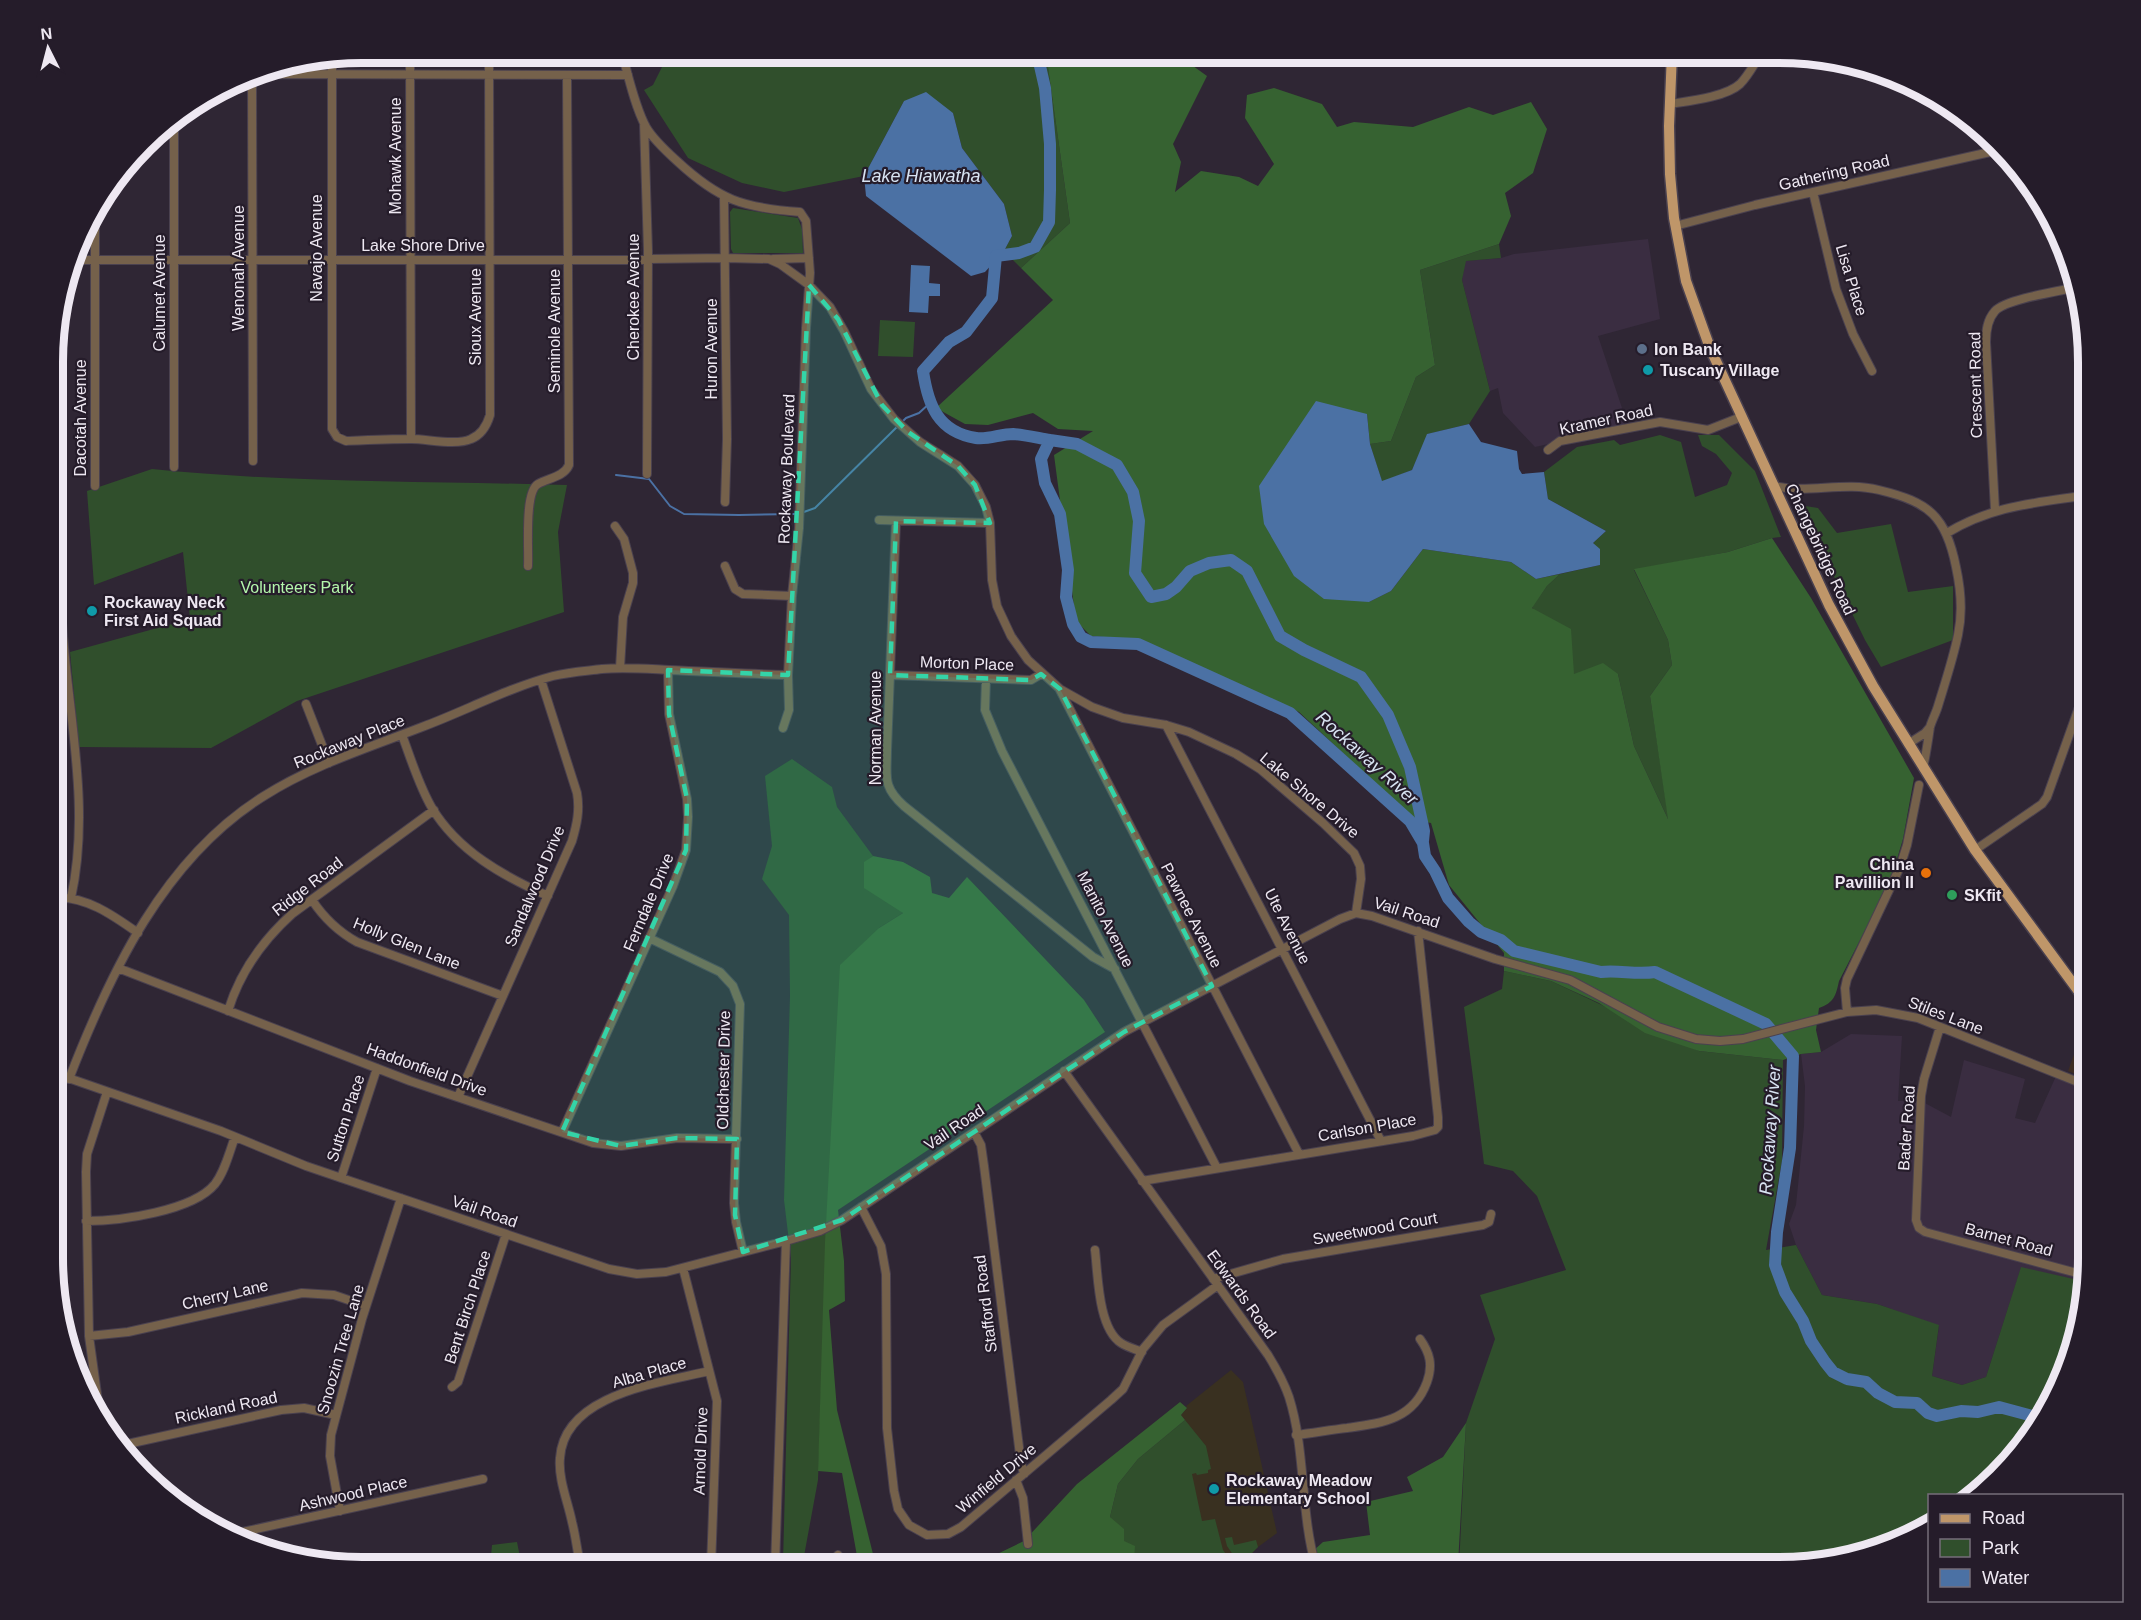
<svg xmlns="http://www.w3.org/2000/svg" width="2141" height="1620" font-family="Helvetica,sans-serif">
  <rect width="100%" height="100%" fill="#2f2634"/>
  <path fill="#3e2d24" d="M 2087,1019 L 2088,1020 L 2088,1079 L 2068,1071 Z"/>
  <path fill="#3a2d41" d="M 1648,239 L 1660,319 L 1598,336 L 1628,426 L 1535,447 L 1503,413 L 1498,388 L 1490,391 L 1462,280 L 1465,261 L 1501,258 L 1514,254 Z
    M 1851,1034 L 1902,1036 L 1898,1101 L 1921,1101 L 1951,1117 L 1964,1060 L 2025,1079 L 2015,1118 L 2035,1123 L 2057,1074 L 2088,1086 L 2087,1282 L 2021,1268 L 1986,1377 L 1962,1385 L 1932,1376 L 1939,1326 L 1877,1304 L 1822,1295 L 1796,1245 L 1789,1224 L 1796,1205 L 1804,1126 L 1805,1086 L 1801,1054 L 1821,1052 Z"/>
  <path fill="#393020" d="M 1231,1370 L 1243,1382 L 1277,1533 L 1258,1547 L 1239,1567 L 1138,1567 L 1134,1560 L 1185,1420 L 1181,1415 L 1187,1408 L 1186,1406 Z"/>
  <path fill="#304f2c" d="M 669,53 L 1046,53 L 1070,223 L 1021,268 L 1004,251 L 1012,236 L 1004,204 L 962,148 L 953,113 L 904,101 L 864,176 L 784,192 L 742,183 L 688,158 L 644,90 L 653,85 Z
    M 733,208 L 798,218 L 802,229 L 803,253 L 733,253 L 731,249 L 730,212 Z
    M 1499,244 L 1501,258 L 1466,261 L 1462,280 L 1490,391 L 1469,424 L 1428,434 L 1412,470 L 1382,482 L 1370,444 L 1391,441 L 1416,377 L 1435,365 L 1420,270 Z
    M 880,320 L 915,322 L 913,357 L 878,356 Z
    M 1660,435 L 1681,442 L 1695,497 L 1727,485 L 1732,473 L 1716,454 L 1702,446 L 1698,435 L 1719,435 L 1755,471 L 1781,537 L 1772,538 L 1728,552 L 1634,570 L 1668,640 L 1672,665 L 1650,696 L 1669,821 L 1634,746 L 1618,674 L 1574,674 L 1532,607 L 1547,586 L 1560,574 L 1600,565 L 1593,543 L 1606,531 L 1548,499 L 1544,472 L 1577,447 L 1614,440 L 1620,445 Z
    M 152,469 C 289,483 429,481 567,485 L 558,532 L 564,612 L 297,701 L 211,748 L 79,747 L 70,652 L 190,619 L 183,552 L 94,585 L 87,491 Z
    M 1799,505 L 1818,508 L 1837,533 L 1891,524 L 1908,592 L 1953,586 L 1953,640 L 1881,667 L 1865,640 Z
    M 792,759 L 832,787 L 837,807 L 873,856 L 864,863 L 903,913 L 879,928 L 827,1216 L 818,1480 L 802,1567 L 791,1567 L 783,1563 L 791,1258 L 784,1200 L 790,996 L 789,915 L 762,879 L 772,846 L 765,776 Z
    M 1504,971 L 1551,981 L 1699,1051 L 1783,1060 L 1782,1161 L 1766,1250 L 1796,1245 L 1822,1295 L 1877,1304 L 1939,1325 L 1932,1376 L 1962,1385 L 1986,1377 L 2021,1267 L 2087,1282 L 2065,1377 L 2012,1462 L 1968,1495 L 1930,1496 L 1929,1525 L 1916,1536 L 1840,1561 L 1779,1567 L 1459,1567 L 1466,1423 L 1495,1339 L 1480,1295 L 1566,1270 L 1537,1196 L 1513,1171 L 1484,1164 L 1464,1007 L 1502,989 Z
    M 1185,1420 L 1206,1446 L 1211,1469 L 1208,1470 L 1208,1473 L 1197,1475 L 1196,1473 L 1192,1474 L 1202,1521 L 1215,1519 L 1223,1550 L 1235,1567 L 1138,1567 L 1110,1517 L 1118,1484 L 1138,1459 Z
    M 1232,1537 L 1234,1545 L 1256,1540 L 1258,1547 L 1240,1565 L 1227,1546 L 1225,1538 Z
    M 517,1542 L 522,1567 L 490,1567 L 492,1545 Z"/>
  <path fill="#366231" d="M 1046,53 L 1175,53 L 1207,76 L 1173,144 L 1181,162 L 1175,192 L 1201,171 L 1239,177 L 1258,186 L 1274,164 L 1245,118 L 1247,95 L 1274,88 L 1322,104 L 1337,127 L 1354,122 L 1413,127 L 1469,107 L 1493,115 L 1531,102 L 1547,129 L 1533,173 L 1505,193 L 1511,216 L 1499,244 L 1420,270 L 1435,365 L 1416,377 L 1391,441 L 1370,444 L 1367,414 L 1369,602 L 1391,591 L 1423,549 L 1511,562 L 1536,579 L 1560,574 L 1547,586 L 1532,608 L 1571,629 L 1574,674 L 1603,663 L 1618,674 L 1634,746 L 1668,819 L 1650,696 L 1672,665 L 1668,640 L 1634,569 L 1728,552 L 1772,538 L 1811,598 L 1914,778 L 1903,839 L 1890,882 L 1839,981 C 1836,995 1834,1003 1819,1008 L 1816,1030 L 1821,1052 L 1801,1054 L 1783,1060 L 1699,1051 L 1645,1033 L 1599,1003 L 1551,981 L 1504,971 L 1504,953 L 1449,885 L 1431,823 L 1415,820 L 1299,712 L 1140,640 L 1091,636 L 1076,621 L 1054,455 L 1093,431 L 1058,429 L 1033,413 L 988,425 L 965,424 L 936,408 L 1053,300 L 1021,268 L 1070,223 Z
    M 873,856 L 903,862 L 930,877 L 932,893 L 949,898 L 967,877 L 1084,1000 L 1105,1032 L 838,1210 L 844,1261 L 845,1301 L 829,1310 L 837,1410 L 875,1562 L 884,1567 L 859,1567 L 842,1473 L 818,1471 L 825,1242 L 840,965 L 879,928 L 903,913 L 864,888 L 864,862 Z
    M 1180,1402 L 1187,1408 L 1181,1415 L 1185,1420 L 1138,1459 L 1118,1484 L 1110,1517 L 1124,1529 L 1124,1541 L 1135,1546 L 1134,1560 L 1138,1567 L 970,1567 L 1024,1541 L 1077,1484 Z
    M 1466,1423 L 1458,1564 L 1435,1567 L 1402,1567 L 1392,1559 L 1380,1567 L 1282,1567 L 1303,1560 L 1323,1542 L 1370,1535 L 1366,1502 L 1413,1491 L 1407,1477 L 1443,1457 Z"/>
  <path fill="#4b71a4" d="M 926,92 L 953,113 L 962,148 L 1004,204 L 1012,236 L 1004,251 L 985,272 L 971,276 L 866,196 L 864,176 L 904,101 Z
    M 911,265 L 930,266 L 929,283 L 940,284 L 940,296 L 929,296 L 928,313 L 909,312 Z
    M 1316,401 L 1367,414 L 1370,444 L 1382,481 L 1412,470 L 1427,434 L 1469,424 L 1481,442 L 1517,451 L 1519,469 L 1522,474 L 1544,472 L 1548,499 L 1606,531 L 1593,543 L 1600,549 L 1600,565 L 1536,579 L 1511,562 L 1423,549 L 1391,591 L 1369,602 L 1324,599 L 1294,576 L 1264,524 L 1259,486 Z"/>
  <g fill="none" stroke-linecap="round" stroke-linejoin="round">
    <path stroke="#4b71a4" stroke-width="2" d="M 616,475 L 649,479 L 670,506 L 684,514 L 739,515 L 796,514
      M 801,513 L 815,508 L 906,418 L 919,413 L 930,403"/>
    <path stroke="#4b71a4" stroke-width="12" d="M 1037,53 L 1045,88 L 1050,144 L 1050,190 L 1049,222 L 1035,247 L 1019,253 L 996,256 L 992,298 L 966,332 L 949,342 L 923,371 C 928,405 938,432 976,438 C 987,440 1001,434 1013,434 C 1025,435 1038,438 1050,440 L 1041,459 L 1045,483 L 1060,514 L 1068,570 L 1066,597 L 1073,624 L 1081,637 L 1091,642 L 1138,644 L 1290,713 L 1410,821 L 1423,843 L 1425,856 L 1435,871 L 1448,898 L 1469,922 L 1481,932 L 1501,940 L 1514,951 L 1601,972 C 1620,970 1636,975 1655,972 L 1766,1024 L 1793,1056 L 1790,1148 L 1777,1232 L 1775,1265 L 1785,1292 L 1803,1321 L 1811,1341 L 1825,1362 L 1833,1372 L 1847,1379 L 1866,1382 L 1878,1393 L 1895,1402 L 1917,1403 L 1928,1413 L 1937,1416 L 1961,1411 L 1978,1412 L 1999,1407 L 2040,1418
      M 1050,440 L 1077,444 L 1117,465 L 1133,492 L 1139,521 L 1135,573 L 1151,597 L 1166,594 L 1176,587 L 1190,571 L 1209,563 L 1231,560 L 1247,571 L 1280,636 L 1304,650 L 1361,677 L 1388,715 L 1410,767 L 1424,831 L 1423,841"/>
    <g stroke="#4a414f" stroke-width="10">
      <path id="minor" d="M 410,53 L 411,439
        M 622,53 C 628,75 635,107 646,127 C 653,139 667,152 677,161 C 719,200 743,208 800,212 L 806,221 L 810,273 L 806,328 L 799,528 L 792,596 L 788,675 L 789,710 L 783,728
        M 1226,53 L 1234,62 L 1243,62 L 1298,56 L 1327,57 L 1368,53
        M 332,58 L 332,429 L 337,437 L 346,441 C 368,440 389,439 411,439 C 428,439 456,446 471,439 C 481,435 487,425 490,415 L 489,53
        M 1757,60 L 1784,53
        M 253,74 L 628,75
        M 252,75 L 253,461
        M 1670,104 C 1689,101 1726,97 1740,84 C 1747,77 1752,68 1757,60 L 1756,53
        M 644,123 L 648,251 L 647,474
        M 1813,192 L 1836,289 L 1853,334 L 1872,371
        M 724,197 L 727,439 L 725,502
        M 95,206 L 95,486
        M 1675,226 L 1755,205 L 1999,150
        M 773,259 L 809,258
        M 76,260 L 568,260 L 726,258 L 769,259 L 780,264 L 809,285 L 830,307 L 844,331 L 871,389 L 894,419 L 920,442 L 958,466 L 975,485 L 986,507 L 990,523 L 992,580 L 997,606 L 1011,636 L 1028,660 L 1060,689 L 1092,707 L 1123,718 L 1166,725 L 1189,732 L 1236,754 L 1260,769 L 1323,823 L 1354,853 L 1360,866 L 1361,879 L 1356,913
        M 1548,450 L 1560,441 L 1660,422 L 1708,430 L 1741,417
        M 174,467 L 174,120
        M 1774,486 C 1808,494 1844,481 1879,490 C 1929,502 1946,516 1956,567 C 1961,590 1963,612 1958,635 C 1953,659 1945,683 1938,706 C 1936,713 1932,720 1930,727 C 1928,741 1926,754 1923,768
        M 1995,510 L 1986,342 C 1986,331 1987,320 1995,311 C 2006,299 2060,291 2078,287
        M 879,520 L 990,523
        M 896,521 L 887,750 C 887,777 882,786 904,806 L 1093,957 L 1115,969
        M 615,526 L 624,539 L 633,573 L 633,583 L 623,617 L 620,668
        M 1947,533 C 1993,505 2037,503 2088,495
        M 528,566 C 529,549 524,492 538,484 C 548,478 564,477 569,465 L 567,75
        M 725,566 L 735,589 L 743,594 L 792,596
        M 55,613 L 62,623 C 68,714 91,808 71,898
        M 890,675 L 1031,680 L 1041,674
        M 986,679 L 985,710 L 1002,751 L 1217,1168
        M 1060,690 L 1299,1154
        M 306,704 L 329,763
        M 1166,725 L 1381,1141
        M 402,735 C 411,759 419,786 432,808 C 458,851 503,876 548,896
        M 1908,744 L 1925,733 L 1930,727
        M 1975,850 L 2042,804 L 2047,797 L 2088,682
        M 54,898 C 85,895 114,916 138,933
        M 312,900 C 324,918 337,931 357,942 L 503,996
        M 649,938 L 720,972 L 733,986 L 740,1004 L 734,1203 L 736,1222 L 743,1252
        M 118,968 L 410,1081 L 593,1143 L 621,1146 L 677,1138 L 737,1139
        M 228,1011 C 240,972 262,941 292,914 L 434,810
        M 1847,1012 L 1845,988 L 1847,979 L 1900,867 L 1907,845 L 1919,785
        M 1940,1027 L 1924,1079 L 1921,1096 L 1916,1220 L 1919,1228 L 1925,1232 L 2088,1276
        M 1064,1071 L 1268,1355 C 1276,1368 1284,1382 1289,1397 C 1306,1451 1300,1512 1316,1567
        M 54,1073 L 221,1131 L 306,1166 L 609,1269 L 637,1274 L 666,1272 L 786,1241 L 820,1231 L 842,1220 L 1124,1032 L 1340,919 L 1356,913 L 1372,916 L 1495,959 L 1570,980 L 1658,1027 L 1696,1039 L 1720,1041 L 1743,1039 L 1847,1012 L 1876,1010 L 1918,1018 L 2088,1086
        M 69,1079 C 110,973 164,858 264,796 C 313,765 368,748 422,727 C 465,711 508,688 553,676 C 569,672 586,671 602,669 C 625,667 648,669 670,670 C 710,672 749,674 788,675
        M 458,1097 L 572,841 C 577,824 580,810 577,793 L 541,680
        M 562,1132 L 673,886 L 686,850 L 688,817 L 687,799 L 669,714 L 668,670
        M 974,1132 L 981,1145 L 984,1166 L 1021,1463 L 1024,1474
        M 341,1178 L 377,1068
        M 1142,1181 L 1413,1136 L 1435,1130 L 1438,1127 L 1438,1117 L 1418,931
        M 861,1207 L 881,1246 L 886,1274 L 887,1428 L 894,1491 L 898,1509 L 909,1525 L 927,1535 L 948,1534 L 961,1527 L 1111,1400 L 1123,1389 L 1143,1349 L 1163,1325 L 1218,1285
        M 86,1221 C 120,1221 193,1211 215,1184 C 225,1171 229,1153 235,1137
        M 1095,1250 C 1098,1275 1098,1328 1121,1343 C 1127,1347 1135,1349 1142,1352
        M 683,1268 L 717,1401 L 711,1567
        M 1213,1279 L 1283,1259 L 1483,1225 L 1489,1222 L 1491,1214
        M 89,1336 L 128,1332 L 302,1293 L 334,1295 L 366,1306
        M 452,1387 L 458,1382 L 506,1234
        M 100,1416 L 89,1336 L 86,1172 L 87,1154 L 107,1092
        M 1296,1435 C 1313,1433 1330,1430 1347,1428 C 1382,1423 1413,1420 1427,1382 C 1433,1365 1430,1353 1420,1339
        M 123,1445 L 281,1410 L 304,1408 L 336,1415
        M 1016,1480 L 1023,1498 L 1028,1544
        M 340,1511 L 330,1456 L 331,1435 L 362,1319 L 401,1198
        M 229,1535 L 483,1479
        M 581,1567 C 577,1552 576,1537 572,1522 C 568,1502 558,1479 560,1458 C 564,1394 660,1383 709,1371
        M 775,1567 L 786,1241
        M 829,1567 L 838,1555"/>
    </g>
    <g stroke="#4a414f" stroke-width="13">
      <path id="major" d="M 1672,53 L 1669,126 L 1670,174 L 1674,218 L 1686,281 L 1710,348 L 1829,605 L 1873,686 L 1975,850 L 2088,1004"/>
    </g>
    <use href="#minor" stroke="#75614b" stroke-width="8"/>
    <use href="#major" stroke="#bf9669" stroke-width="10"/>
  </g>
  <path fill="#34d4a8" fill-opacity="0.2" stroke="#34d4a8" stroke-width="4.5" stroke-dasharray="12 8" stroke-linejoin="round" d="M 809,285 L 838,319 L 882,405 L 908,432 L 958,466 L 975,485 L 990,523 L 896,521 L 890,675 L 1031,680 L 1041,674 L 1060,689 L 1212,986 L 1124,1032 L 842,1220 L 743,1252 L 735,1215 L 737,1139 L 677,1138 L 621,1146 L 562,1132 L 686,850 L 687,799 L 669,714 L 668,670 L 788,675 Z"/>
  <circle fill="#5c6f8a" stroke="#251c2a" stroke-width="2" cx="1642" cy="349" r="6"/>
  <g fill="#0f9aa8" stroke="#251c2a" stroke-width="2">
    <circle cx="1648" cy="370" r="6"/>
    <circle cx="92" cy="611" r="6"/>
    <circle cx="1214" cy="1489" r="6"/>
  </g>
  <circle fill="#e8710a" stroke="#251c2a" stroke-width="2" cx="1926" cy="873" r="6"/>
  <circle fill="#2e9e5b" stroke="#251c2a" stroke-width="2" cx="1952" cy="895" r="6"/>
  <g text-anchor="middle" stroke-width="4.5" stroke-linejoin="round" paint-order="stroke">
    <g font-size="16" fill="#eee8f2" stroke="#251c2a">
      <text transform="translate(395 156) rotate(-90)" y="6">Mohawk Avenue</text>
      <text transform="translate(1834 172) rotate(-13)" y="6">Gathering Road</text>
      <text x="423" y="251">Lake Shore Drive</text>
      <text transform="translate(316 248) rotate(-90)" y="6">Navajo Avenue</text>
      <text transform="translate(238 268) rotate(-90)" y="6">Wenonah Avenue</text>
      <text transform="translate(1852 280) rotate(73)" y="6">Lisa Place</text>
      <text transform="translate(159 293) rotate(-90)" y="6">Calumet Avenue</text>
      <text transform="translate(633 297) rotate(-90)" y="6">Cherokee Avenue</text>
      <text transform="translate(475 317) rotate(-90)" y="6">Sioux Avenue</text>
      <text transform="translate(554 331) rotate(-90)" y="6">Seminole Avenue</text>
      <text transform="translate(711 349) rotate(-90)" y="6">Huron Avenue</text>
      <text transform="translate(1975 385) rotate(-91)" y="6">Crescent Road</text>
      <text transform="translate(80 418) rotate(-90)" y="6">Dacotah Avenue</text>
      <text transform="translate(1606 419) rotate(-12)" y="6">Kramer Road</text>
      <text transform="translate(786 469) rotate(-88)" y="6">Rockaway Boulevard</text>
      <text transform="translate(1821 549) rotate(65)" y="6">Changebridge Road</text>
      <text transform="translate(967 663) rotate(2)" y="6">Morton Place</text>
      <text transform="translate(875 728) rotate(-90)" y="6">Norman Avenue</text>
      <text transform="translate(349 741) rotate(-22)" y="6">Rockaway Place</text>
      <text transform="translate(1310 795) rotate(40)" y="6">Lake Shore Drive</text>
      <text transform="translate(307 886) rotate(-38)" y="6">Ridge Road</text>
      <text transform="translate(534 886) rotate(-67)" y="6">Sandalwood Drive</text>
      <text transform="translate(648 902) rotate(-67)" y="6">Ferndale Drive</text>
      <text transform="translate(1407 912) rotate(18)" y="6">Vail Road</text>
      <text transform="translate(1192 915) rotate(63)" y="6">Pawnee Avenue</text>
      <text transform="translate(1106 919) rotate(63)" y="6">Manito Avenue</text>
      <text transform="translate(1288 926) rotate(63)" y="6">Ute Avenue</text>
      <text transform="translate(407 943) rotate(22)" y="6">Holly Glen Lane</text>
      <text transform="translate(1946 1015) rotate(21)" y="6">Stiles Lane</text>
      <text transform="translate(427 1069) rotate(20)" y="6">Haddonfield Drive</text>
      <text transform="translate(723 1070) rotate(-89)" y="6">Oldchester Drive</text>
      <text transform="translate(345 1118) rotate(-72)" y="6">Sutton Place</text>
      <text transform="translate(954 1127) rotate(-34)" y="6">Vail Road</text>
      <text transform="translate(1367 1127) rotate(-10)" y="6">Carlson Place</text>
      <text transform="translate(1906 1128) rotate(-86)" y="6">Bader Road</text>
      <text transform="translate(485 1211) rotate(19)" y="6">Vail Road</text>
      <text transform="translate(1375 1228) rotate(-10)" y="6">Sweetwood Court</text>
      <text transform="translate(2009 1239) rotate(15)" y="6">Barnet Road</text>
      <text transform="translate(225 1294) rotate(-13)" y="6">Cherry Lane</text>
      <text transform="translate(1242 1294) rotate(54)" y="6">Edwards Road</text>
      <text transform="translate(985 1304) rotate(-97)" y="6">Stafford Road</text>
      <text transform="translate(467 1307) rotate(-72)" y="6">Bent Birch Place</text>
      <text transform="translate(340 1349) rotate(-74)" y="6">Snoozin Tree Lane</text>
      <text transform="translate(649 1372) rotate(-16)" y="6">Alba Place</text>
      <text transform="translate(226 1407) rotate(-12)" y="6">Rickland Road</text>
      <text transform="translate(700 1451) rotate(-88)" y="6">Arnold Drive</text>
      <text transform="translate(996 1478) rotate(-40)" y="6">Winfield Drive</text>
      <text transform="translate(353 1493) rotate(-13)" y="6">Ashwood Place</text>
    </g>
    <g font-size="16" font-weight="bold" fill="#eee8f2" stroke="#251c2a" text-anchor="start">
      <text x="1654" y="355">Ion Bank</text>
      <text x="1660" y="376">Tuscany Village</text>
      <text x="104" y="608">Rockaway Neck<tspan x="104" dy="18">First Aid Squad</tspan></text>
      <text x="1914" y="870" text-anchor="end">China<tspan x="1914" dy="18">Pavillion II</tspan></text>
      <text x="1964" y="901">SKfit</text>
      <text x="1226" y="1486">Rockaway Meadow<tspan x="1226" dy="18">Elementary School</tspan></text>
    </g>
    <g font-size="16" fill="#b4f7ab" stroke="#251c2a">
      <text x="297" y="593">Volunteers Park</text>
    </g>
    <g font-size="18" font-style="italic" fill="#d8e3f2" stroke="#251c2a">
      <text x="921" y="182">Lake Hiawatha</text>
      <text transform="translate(1367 758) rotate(42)" y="6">Rockaway River</text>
      <text transform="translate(1770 1130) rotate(-86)" y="6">Rockaway River</text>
    </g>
  </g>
  <path d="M0 0H2141V1620H0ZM362 63H1779A299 299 0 0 1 2078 362V1258A299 299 0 0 1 1779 1557H362A299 299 0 0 1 63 1258V362A299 299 0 0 1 362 63Z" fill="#251c2a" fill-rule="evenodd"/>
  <path fill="none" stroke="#eee8f2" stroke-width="8" d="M362 63H1779A299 299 0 0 1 2078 362V1258A299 299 0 0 1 1779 1557H362A299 299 0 0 1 63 1258V362A299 299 0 0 1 362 63Z"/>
  <rect x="1928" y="1494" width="195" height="108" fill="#251c2a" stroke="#756e7a" stroke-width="1.5"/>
  <rect x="1940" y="1514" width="30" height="9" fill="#bf9669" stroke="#756e7a" stroke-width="1.5"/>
  <text x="1982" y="1524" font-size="18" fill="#eee8f2">Road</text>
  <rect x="1940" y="1539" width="30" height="18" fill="#304f2c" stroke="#756e7a" stroke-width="1.5"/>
  <text x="1982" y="1554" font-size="18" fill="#eee8f2">Park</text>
  <rect x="1940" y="1569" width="30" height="18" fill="#4b71a4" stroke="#756e7a" stroke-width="1.5"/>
  <text x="1982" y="1584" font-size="18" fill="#eee8f2">Water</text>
  <g transform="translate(48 48) rotate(354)" stroke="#251c2a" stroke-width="4.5" paint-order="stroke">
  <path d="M0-4.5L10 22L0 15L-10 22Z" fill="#eee8f2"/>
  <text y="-9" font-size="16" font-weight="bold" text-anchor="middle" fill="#eee8f2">N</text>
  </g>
</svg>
